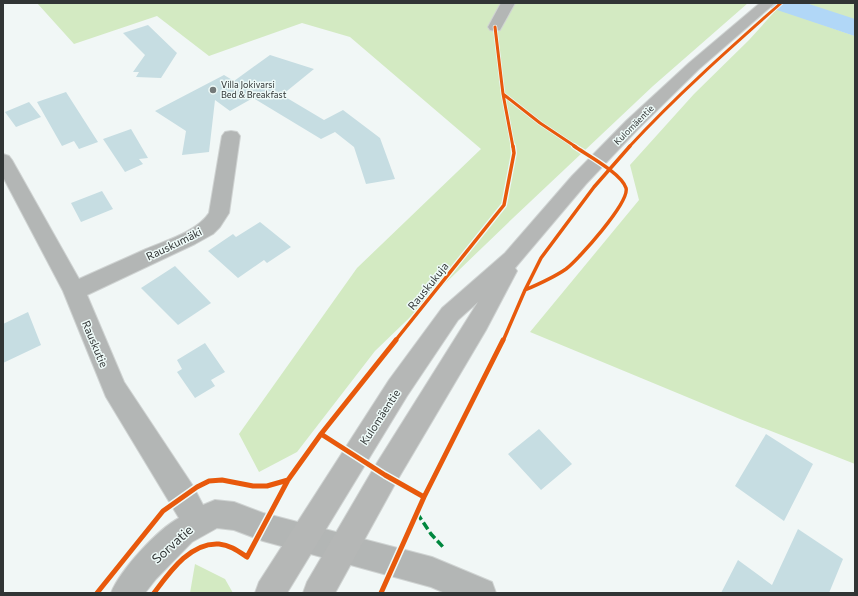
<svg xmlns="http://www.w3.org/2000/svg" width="858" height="596" font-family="Commissioner,sans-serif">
  <rect width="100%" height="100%" fill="#f1f7f6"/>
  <path fill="#d3eac2" d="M 37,3 L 748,3 L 653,86 L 513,218 L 375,351 L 297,452 L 259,472 L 239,434 L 357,268 L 481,149 L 350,37 L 302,23 L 209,56 L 157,16 L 74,44 Z
    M 806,3 L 855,3 L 855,22 Z
    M 777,9 L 855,36 L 855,464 L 740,419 L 530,332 L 639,200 L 630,165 L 694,94 L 749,40 Z
    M 195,564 L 225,579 L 233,593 L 190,593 Z"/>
  <path fill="#b1d7f7" d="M 784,3 L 806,3 L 855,22 L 855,36 L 777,9 Z"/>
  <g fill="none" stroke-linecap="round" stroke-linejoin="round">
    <path fill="#b1d7f7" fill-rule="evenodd" d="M 767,3 L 806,3 L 855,19 L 855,36 L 771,8 Z"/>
  </g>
  <path fill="#c6dde2" d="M 148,25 L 177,53 L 161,78 L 136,77 L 139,72 L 133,72 L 145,55 L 123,33 Z
    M 270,55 L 314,69 L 282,95 L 324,120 L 343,110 L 380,138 L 395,179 L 366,184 L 354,147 L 335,132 L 321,139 L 253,98 L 230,111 L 215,100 L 209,152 L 182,155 L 186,131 L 155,111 L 224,75 L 234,81 Z
    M 66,92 L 98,142 L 79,149 L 74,141 L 62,146 L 37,102 Z
    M 29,102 L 41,117 L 16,127 L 5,112 Z
    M 131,129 L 148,158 L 139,159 L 143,164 L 125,172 L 103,139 Z
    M 102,191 L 113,209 L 81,222 L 71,203 Z
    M 260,222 L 291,247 L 267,263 L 264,260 L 238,278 L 208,251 L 233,234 L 236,237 Z
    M 175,266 L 211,303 L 178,325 L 141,288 Z
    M 28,312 L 41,345 L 3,363 L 3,324 Z
    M 205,343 L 225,372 L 211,380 L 215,386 L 195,398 L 177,372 L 182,369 L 177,360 Z
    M 539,429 L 572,464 L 541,490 L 508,454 Z
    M 766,434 L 813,464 L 784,521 L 735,486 Z
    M 798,529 L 843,559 L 829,593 L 721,593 L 738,560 L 772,585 Z"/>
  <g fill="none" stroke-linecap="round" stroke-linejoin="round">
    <g stroke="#cfd3d2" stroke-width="2">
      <path id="minor" d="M 501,3 L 515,3 L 500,30 L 495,31 L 490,30 L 488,27 Z
        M 231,131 L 237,132 L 240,136 L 229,213 L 220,227 L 213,234 L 195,244 L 87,295 L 124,382 L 193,486 L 203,505 L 215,500 L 234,502 L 263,513 L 432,557 L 492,582 L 496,593 L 445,593 L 431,587 L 263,541 L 234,530 L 217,528 L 192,542 L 156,579 L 145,593 L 111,593 C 120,570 158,529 179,518 L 106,397 L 63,291 L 3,177 L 3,154 L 9,156 L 12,160 L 79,279 C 101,269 124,259 146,249 C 167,240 196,232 209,213 L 222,136 L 225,132 Z"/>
    </g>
    <g stroke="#cfd3d2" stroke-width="2">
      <path id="major" d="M 760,3 L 775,3 L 699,69 L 638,129 L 586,184 L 515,268 L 517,271 L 486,330 L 395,484 L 335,593 L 303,593 L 307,582 L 375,466 L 478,302 L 458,320 L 407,396 L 287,593 L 255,593 L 259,582 L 389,380 L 442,308 L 505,253 L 572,176 L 626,121 L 689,63 Z"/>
    </g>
    <use href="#minor" fill="#b3b6b5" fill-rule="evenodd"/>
    <use href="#major" fill="#b5b7b6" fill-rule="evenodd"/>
    <path stroke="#00873e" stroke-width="3.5" stroke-dasharray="8 3.5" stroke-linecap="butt" d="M 417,513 L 431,534 L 443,547"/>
    <g stroke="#eefaf8" stroke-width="4.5">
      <path id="cycleway-far2" d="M 495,27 L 503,94 L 513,147
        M 503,94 L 540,123 L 576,147
        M 629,147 C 676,96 729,49 781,3"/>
    </g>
    <g stroke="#eefaf8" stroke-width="6">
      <path id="cycleway-far1" d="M 525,290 C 539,284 553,278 566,269 C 578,260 630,202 626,188 C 621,173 587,155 574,146
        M 395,341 L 504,205 L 514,153 L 513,146
        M 503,341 L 525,290 L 541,258 L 594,187 L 630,146"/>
    </g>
    <g stroke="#eefaf8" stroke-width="8">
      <path id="cycleway" d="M 321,434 L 385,475 L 424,497
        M 97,593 L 163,511 L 197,487 L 209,481 L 222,480 L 253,486 L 267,486 L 288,480
        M 154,593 C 169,573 190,542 219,544 C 230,545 238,551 247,557 L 288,480 L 321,434 L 396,340
        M 381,593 L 424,497 L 503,340"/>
    </g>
    <use href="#cycleway-far2" stroke="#e8590c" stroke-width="3"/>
    <use href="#cycleway-far1" stroke="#e8590c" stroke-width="3.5"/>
    <use href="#cycleway" stroke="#e8590c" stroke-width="5"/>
  </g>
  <circle fill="#747979" stroke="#eefaf8" stroke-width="1.5" cx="213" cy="90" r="4"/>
  <g text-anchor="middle" stroke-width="3" stroke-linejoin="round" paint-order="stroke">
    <g font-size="9" fill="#313535" stroke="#eefaf8" text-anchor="start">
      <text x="221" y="88">Villa Jokivarsi<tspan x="221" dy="10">Bed &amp; Breakfast</tspan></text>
    </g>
    <g font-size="9" fill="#313535" stroke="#eefaf8">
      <text transform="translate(634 125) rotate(-45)" y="3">Kulomäentie</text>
    </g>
    <g font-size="11" fill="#313535" stroke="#eefaf8">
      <text transform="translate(174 244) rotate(-26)" y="4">Rauskumäki</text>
      <text transform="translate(428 286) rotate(-51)" y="4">Rauskukuja</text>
      <text transform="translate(95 344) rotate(67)" y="4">Rauskutie</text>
      <text transform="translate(380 417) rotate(-57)" y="4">Kulomäentie</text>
    </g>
    <g font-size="13" fill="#313535" stroke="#eefaf8">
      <text transform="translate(172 544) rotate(-42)" y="5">Sorvatie</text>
    </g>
  </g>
  <rect width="858" height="596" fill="none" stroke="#313535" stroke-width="8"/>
</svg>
